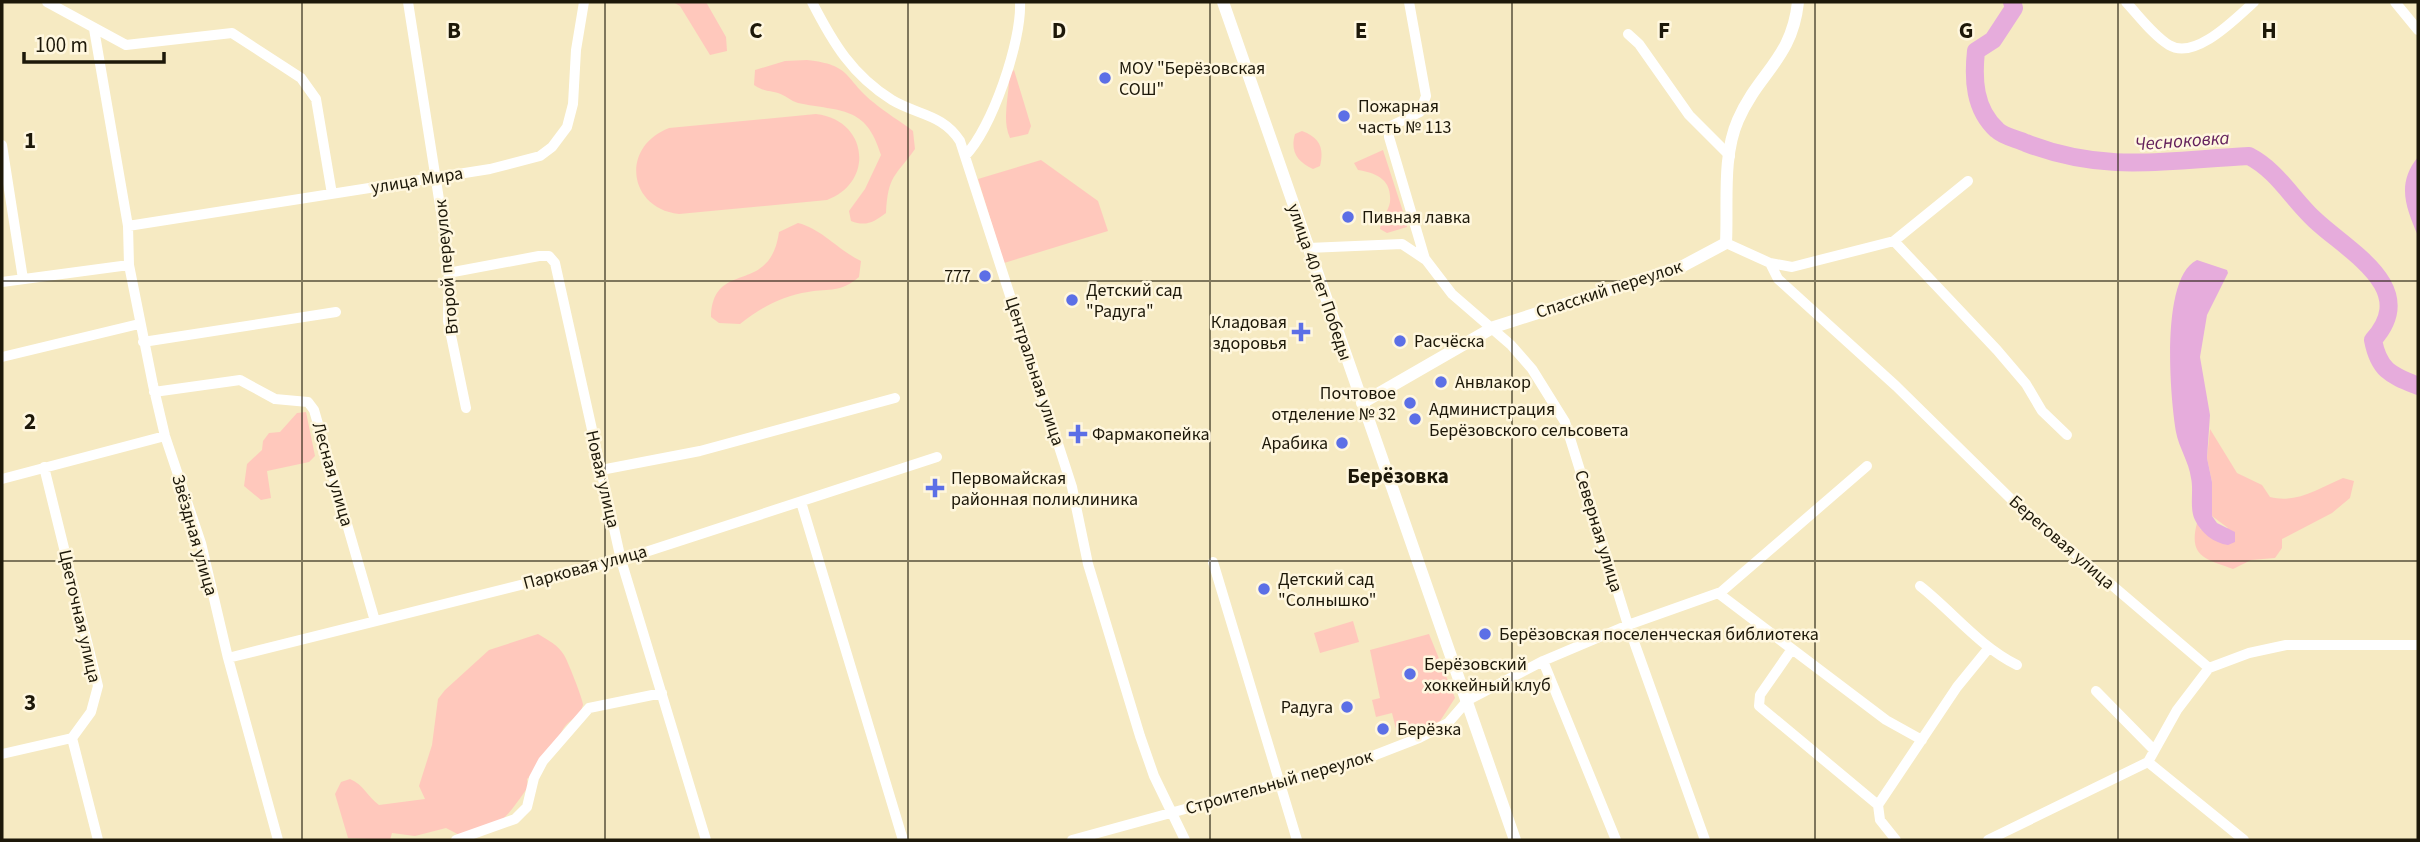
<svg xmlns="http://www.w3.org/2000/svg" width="2420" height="842" font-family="'Source Sans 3',sans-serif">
  <rect width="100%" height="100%" fill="#f6eac2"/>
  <path fill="#ffc8bc" d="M 673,2 L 706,2 L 726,37 L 727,51 L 710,55 L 680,6 Z
    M 807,60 C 852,65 843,77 873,102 C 886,113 900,121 913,131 L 915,149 C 895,177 888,175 886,213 C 874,222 866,227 851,221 L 849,211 L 865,189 L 881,155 C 866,105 841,112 798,103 C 791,101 785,95 778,93 C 766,90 765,92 754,85 L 755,70 L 785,61 Z
    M 1014,70 L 1031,126 L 1028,134 L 1010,138 C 1001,118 1010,95 1009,74 Z
    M 816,114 C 868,120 875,182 827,200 L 679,214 C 628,208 620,147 669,128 Z
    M 1302,131 C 1321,138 1324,149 1320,166 L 1313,169 C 1297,162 1290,151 1295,134 Z
    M 1383,150 L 1407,224 L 1407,227 L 1387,233 L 1380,229 C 1381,219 1389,210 1390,202 C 1392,179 1376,173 1358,170 L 1354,163 Z
    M 1041,160 L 1098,201 L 1108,231 L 1004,263 L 978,179 Z
    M 798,223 C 822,229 838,250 861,261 L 859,277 C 840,293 831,288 808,292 C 782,296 760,308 740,324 L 719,323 L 711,317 C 713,258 770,297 779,232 Z
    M 306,412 L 315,456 L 309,462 L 267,471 L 271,498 L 261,500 L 244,486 L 247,464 L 262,450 L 263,441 L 269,433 L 280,432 L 297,413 Z
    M 2210,429 L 2237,473 L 2262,485 L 2270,497 C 2297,504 2319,488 2343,478 L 2354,481 L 2350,498 L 2332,513 L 2282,539 L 2282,548 L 2275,558 L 2251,560 L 2233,569 C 2206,559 2188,557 2197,523 L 2201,530 L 2228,528 L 2212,516 L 2212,482 L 2207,458 Z
    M 1353,621 L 1359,642 L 1320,653 L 1314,633 Z
    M 538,634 C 548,640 558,645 564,655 C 567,659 584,702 583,705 C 577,726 561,714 557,751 L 527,779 L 528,787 C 506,818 502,826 465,838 L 446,828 L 415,836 L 392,833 L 390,840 L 348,838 L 335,794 L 341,782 L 350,779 C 364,785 367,796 379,805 L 425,799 L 419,786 L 432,745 L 438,699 L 445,690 L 489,650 Z
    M 1429,634 L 1455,698 L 1440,721 L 1398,737 L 1392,713 L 1376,717 L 1372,700 L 1380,698 L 1370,650 Z"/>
  <path fill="#e6acdc" d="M 2418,157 L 2418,236 C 2406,207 2396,184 2418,157 Z
    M 2197,260 L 2227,270 L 2228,273 L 2207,315 L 2200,357 L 2210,415 L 2207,458 L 2212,482 L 2212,516 L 2217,523 L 2235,532 L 2235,542 L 2228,545 C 2214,543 2201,533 2195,520 C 2189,508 2194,491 2191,478 C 2189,462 2179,448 2176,432 C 2170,397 2160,277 2197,260 Z"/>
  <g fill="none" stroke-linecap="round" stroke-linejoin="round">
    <path stroke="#e6acdc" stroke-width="18" d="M 2012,2 L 2014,8 L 1993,40 L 1976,51 C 1973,79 1974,109 1997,130 C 2004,137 2018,139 2026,143 C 2106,174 2168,160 2249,156 C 2278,171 2292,199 2315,220 C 2349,252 2420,288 2373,340 C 2379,371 2391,375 2418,386"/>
    <path stroke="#fff" stroke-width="10" d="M 47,2 L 126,45 L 232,33 L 301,78 L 316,99 L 332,194
      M 408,2 L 449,263 L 448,321 L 466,408
      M 812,2 C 833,43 852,75 892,100 C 917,115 943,114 960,141 L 1072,487 L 1088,564 L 1140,736 L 1154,776 L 1185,840
      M 1409,2 L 1426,96 L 1420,112 L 1389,127 L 1389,137 L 1425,259
      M 2126,2 C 2139,16 2153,35 2169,45 C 2195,61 2236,18 2254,2
      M 2395,2 L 2418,30
      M 94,29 L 128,226 L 129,265 L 153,385 L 165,436 L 201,543 L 228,658 L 278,840
      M 1628,34 L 1639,44 L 1689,115 L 1730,156
      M 2,145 L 23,279
      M 965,156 C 992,128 1022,41 1020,2
      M 128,226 L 490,169 L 540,156 L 552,147 L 567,127 L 573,104 L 576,50 L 584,2
      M 1894,241 L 1997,350 L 2026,384 L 2042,411 L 2067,435
      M 1726,243 L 1770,263 L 1792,267 L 1894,241 L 1968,181
      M 1308,248 L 1402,244 L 1426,260 L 1452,294 L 1511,345 L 1532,369 L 1565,422 L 1628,625 L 1705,840
      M 1770,263 L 1778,279 L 1896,386 L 2011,499 L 2209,668 L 2249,653 L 2286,645 L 2418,645
      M 448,273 L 539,256 L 549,256 L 555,263 L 621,560 L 706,840
      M 2,282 L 129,265
      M 143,342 L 336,312
      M 2,357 L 139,324
      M 154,392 L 240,380 L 275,399 L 308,402 L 314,410 L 375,621
      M 44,467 L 98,686 L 91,712 L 72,738 L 98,840
      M 601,470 L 700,451 L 895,398
      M 2,479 L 165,436
      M 801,502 L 903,840
      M 1213,562 L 1297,840
      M 1920,586 C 1953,612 1979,646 2017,665
      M 1718,593 L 1886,720 L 1922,740
      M 1792,649 L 1760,695 L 1759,706 L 1878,805
      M 228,658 L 621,560 L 937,457
      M 1543,661 L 1616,840
      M 2096,691 L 2154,750
      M 2,754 L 72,738
      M 2148,762 L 2244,840
      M 456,840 L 515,819 L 527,807 L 534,778 L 543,761 L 589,708 L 662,693
      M 1072,840 L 1360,761 L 1419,738 L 1448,723 L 1468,700 L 1543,661 L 1628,625 L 1721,592 L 1867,466
      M 1896,840 L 1880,820 L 1878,805 L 1957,687 L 1988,649
      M 1988,840 L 2148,762 L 2177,710 L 2209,668"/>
    <path stroke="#fff" stroke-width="12" d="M 1223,2 L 1515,840
      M 1362,403 L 1494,327 L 1681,267 L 1726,243 C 1728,204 1722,156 1738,120 C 1759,72 1792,59 1798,2"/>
  </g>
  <path fill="none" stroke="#1d1809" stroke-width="2" stroke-opacity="0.55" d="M 302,2 L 302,840M 605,2 L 605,840M 908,2 L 908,840M 1210,2 L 1210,840M 1512,2 L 1512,840M 1815,2 L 1815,840M 2118,2 L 2118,840M 2,281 L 2418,281M 2,561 L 2418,561"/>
  <g fill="#5c6fe6" stroke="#fff7df" stroke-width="2.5">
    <circle cx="1105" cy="78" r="7"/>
    <circle cx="1344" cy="116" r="7"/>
    <circle cx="1348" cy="217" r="7"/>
    <circle cx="985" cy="276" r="7"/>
    <circle cx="1072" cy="300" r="7"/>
    <path d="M1297.5 321.5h7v7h7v7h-7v7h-7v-7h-7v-7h7z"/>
    <circle cx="1400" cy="341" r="7"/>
    <circle cx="1441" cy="382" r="7"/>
    <circle cx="1410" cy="403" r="7"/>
    <circle cx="1415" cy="419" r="7"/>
    <path d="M1074.5 423.5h7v7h7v7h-7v7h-7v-7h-7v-7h7z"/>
    <circle cx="1342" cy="443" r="7"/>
    <path d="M931.5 477.5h7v7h7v7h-7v7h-7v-7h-7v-7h7z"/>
    <circle cx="1264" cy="589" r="7"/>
    <circle cx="1485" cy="634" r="7"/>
    <circle cx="1410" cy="674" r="7"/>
    <circle cx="1347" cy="707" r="7"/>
    <circle cx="1383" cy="729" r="7"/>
  </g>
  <g text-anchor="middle" stroke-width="5" stroke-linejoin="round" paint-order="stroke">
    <g font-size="18" fill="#1d1809" stroke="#fff7df" text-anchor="start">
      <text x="1119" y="74">МОУ "Берёзовская<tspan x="1119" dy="21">СОШ"</tspan></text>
      <text x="1358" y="112">Пожарная<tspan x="1358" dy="21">часть № 113</tspan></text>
      <text x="1362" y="223">Пивная лавка</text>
      <text x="971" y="282" text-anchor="end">777</text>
      <text x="1086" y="296">Детский сад<tspan x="1086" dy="21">"Радуга"</tspan></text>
      <text x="1287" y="328" text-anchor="end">Кладовая<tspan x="1287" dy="21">здоровья</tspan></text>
      <text x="1414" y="347">Расчёска</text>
      <text x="1455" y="388">Анвлакор</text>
      <text x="1396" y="399" text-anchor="end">Почтовое<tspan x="1396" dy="21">отделение № 32</tspan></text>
      <text x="1429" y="415">Администрация<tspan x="1429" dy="21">Берёзовского сельсовета</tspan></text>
      <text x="1092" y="440">Фармакопейка</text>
      <text x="1328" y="449" text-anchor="end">Арабика</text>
      <text x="951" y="484">Первомайская<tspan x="951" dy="21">районная поликлиника</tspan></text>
      <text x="1278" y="585">Детский сад<tspan x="1278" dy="21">"Солнышко"</tspan></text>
      <text x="1499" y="640">Берёзовская поселенческая библиотека</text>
      <text x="1424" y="670">Берёзовский<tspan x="1424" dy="21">хоккейный клуб</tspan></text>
      <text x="1333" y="713" text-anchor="end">Радуга</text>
      <text x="1397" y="735">Берёзка</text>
    </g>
    <g font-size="18" fill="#1d1809" stroke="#fff7df">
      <text transform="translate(417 180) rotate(-9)" y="6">улица Мира</text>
      <text transform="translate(446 267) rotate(-95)" y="6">Второй переулок</text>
      <text transform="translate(1320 282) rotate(71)" y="6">улица 40 лет Победы</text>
      <text transform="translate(1609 289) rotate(-18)" y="6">Спасский переулок</text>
      <text transform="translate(1035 371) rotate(72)" y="6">Центральная улица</text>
      <text transform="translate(333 474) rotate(74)" y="6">Лесная улица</text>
      <text transform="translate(603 479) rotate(77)" y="6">Новая улица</text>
      <text transform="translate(1599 531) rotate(73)" y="6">Северная улица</text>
      <text transform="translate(195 535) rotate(74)" y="6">Звёздная улица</text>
      <text transform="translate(2062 542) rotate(41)" y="6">Береговая улица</text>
      <text transform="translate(585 567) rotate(-15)" y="6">Парковая улица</text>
      <text transform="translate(80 616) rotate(77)" y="6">Цветочная улица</text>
      <text transform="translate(1279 782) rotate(-16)" y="6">Строительный переулок</text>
    </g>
    <g font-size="19" font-style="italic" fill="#64215c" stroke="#fff7df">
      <text transform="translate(2182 140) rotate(-4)" y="7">Чесноковка</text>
    </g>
    <g font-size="21" font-weight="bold" fill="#1d1809" stroke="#fff7df">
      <text x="1398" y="483">Берёзовка</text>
    </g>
  </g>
  <g font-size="23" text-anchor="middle" font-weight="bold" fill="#1d1809" stroke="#fff7df" stroke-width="5" stroke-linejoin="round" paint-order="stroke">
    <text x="454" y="38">B</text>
    <text x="756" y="38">C</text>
    <text x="1059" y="38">D</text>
    <text x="1361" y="38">E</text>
    <text x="1664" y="38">F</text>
    <text x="1966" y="38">G</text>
    <text x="2269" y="38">H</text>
    <text x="30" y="148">1</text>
    <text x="30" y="429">2</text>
    <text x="30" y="710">3</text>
  </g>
  <rect width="2420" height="842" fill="none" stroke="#1d1809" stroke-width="7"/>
  <path d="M24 52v10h140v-10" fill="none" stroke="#1d1809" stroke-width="3.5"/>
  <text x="35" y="52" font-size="21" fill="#1d1809" stroke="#fff7df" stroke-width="5" paint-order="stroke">100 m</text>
</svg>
